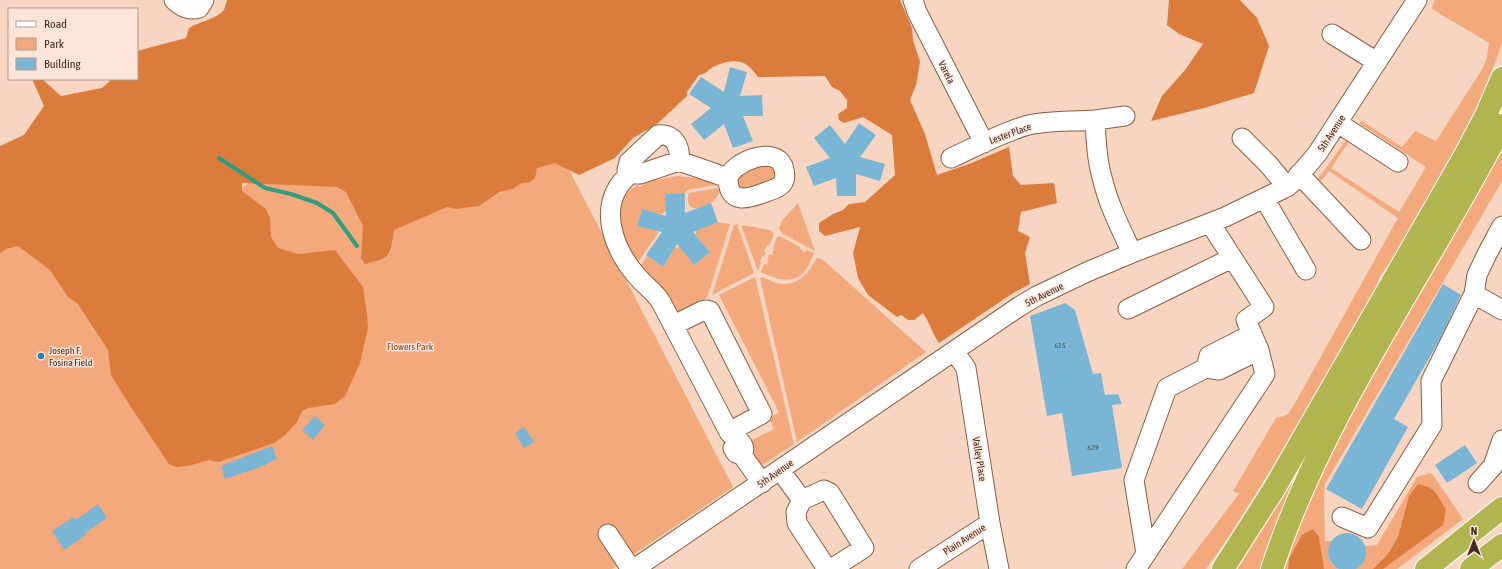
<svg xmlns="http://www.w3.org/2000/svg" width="1502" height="569" font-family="'Asap Condensed',sans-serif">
  <rect width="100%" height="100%" fill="#f7d5c1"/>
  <path fill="#f3a97c" d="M 1435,0 L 1502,0 L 1502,43 L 1482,99 L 1443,174 L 1403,245 L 1380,276 L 1373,298 L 1270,471 L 1226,541 L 1206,569 L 1182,569 L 1239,494 L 1233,491 L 1276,418 L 1287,415 L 1294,405 L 1398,218 L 1329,171 L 1321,181 L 1318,179 L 1346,140 L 1351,139 L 1331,168 L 1399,212 L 1426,167 L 1359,123 L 1362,121 L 1402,147 L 1415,131 L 1436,141 L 1483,68 L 1487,57 L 1489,43 L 1432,9 L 1433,4 Z
    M 499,34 L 733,487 L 612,569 L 0,569 L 0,153 L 177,226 Z
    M 1502,146 L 1502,181 L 1325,484 L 1324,494 L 1325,541 L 1332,541 C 1326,552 1327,563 1338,569 L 1281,569 L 1334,443 Z
    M 763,162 L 776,168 L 775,178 L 746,191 L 737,188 L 737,173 Z
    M 677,176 L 704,179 L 716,185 L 687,190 L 685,193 L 665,194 L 668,209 L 661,215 L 642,209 L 637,226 L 657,230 L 658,233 L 638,262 L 639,264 L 629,256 L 617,225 L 622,200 L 628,192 L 637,185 L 639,187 L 651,181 Z
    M 717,188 L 719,190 L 720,192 C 717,196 715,200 711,203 C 700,211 683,211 689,193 Z
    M 798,203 L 815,251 L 783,234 L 779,229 L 781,222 Z
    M 718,222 L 730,224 L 708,295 L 704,300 L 677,314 L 639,268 L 647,256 L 663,267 L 671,255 L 673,248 L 682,247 L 685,254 L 694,265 L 710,252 L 701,241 L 695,237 L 697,228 L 704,227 Z
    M 737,224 L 754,273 L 712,295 L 734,225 Z
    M 741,225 L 770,230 L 774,234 L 769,246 L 767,245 L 764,251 L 766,253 L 764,257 L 762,256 L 760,262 L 761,263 L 758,271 Z
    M 780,236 L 800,247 L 800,249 L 805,252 L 807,250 L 814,253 C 811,259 809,266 805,271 C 794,285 774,279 761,272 L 764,264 L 767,265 L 769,254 L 772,255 L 774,249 L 773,248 L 777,237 Z
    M 818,258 L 822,259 L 926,352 L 797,442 L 760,278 L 763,277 C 787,291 804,283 816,259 Z
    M 755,277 L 794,444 L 764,464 L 761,465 L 743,440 L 750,441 L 774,429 L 769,418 L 779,412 L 719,295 Z
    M 1430,473 L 1433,475 L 1463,519 L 1397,569 L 1355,569 C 1364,563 1367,556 1364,546 L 1377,545 L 1417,477 Z
    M 1286,480 L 1294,484 L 1262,569 L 1231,569 Z"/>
  <path fill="#db7c3d" d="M 227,0 L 900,0 L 912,28 L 913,40 L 920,62 L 916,85 L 910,100 L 925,134 L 937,175 L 969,164 L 1009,147 L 1013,176 L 1021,185 L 1054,183 L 1057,203 L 1021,212 L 1018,231 L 1030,237 L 1025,253 L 1030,284 L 1013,293 L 939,343 C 932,333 930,323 923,313 L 914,320 L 908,320 L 901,315 L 897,317 L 868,295 L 858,278 L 853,253 L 860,227 L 825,236 L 819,231 L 819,223 L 833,214 L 843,210 L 849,204 L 865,202 L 895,175 L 892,135 L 863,117 L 844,123 L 839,120 L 838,114 L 847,108 L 847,100 L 840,91 L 832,87 L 825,76 L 758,77 C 755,73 751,68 747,65 C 738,58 723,62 713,67 C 708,70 706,74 699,75 L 687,92 L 687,96 L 657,124 L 633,138 L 615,158 L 579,175 L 555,163 L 537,168 L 535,178 L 530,182 L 522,183 L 512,189 L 499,192 L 479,206 L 456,209 L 447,207 L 394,230 C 390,256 391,258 365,264 L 361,258 L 363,226 L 346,192 L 337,187 L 242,183 L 242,191 L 266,209 L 270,218 L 271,237 L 278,248 L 298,254 L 335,250 L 363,287 L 367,315 L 368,328 L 360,363 L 345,396 L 335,404 L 308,408 L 302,411 L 297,422 L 285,435 L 274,443 L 219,462 L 209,460 L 188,466 L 176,467 L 169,464 L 129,404 L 111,375 L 108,350 L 78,304 L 68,297 L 50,270 L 18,246 L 6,249 L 0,253 L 0,146 L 24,135 L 44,106 L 32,79 L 42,79 L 61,96 L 102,88 L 112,79 L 137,79 L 137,51 L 186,38 L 189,28 C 198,22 217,19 224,10 C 225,7 226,3 227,0 Z
    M 1169,0 L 1240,0 L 1257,18 L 1269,46 L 1254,93 L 1204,108 L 1151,121 L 1162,96 L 1185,70 L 1203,44 L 1179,34 L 1167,25 Z
    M 1418,484 C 1437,488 1437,495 1446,510 L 1443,525 L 1383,569 L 1373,569 L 1388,554 L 1398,537 L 1409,496 Z
    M 1313,529 L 1319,537 L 1324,569 L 1288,569 L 1289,559 L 1302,535 Z"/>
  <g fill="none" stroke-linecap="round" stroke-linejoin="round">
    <path stroke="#2f9d7e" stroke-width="4" d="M 219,158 L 265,188 L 291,194 L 317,203 L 333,213 L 357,246"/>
  </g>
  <path fill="#79b6d6" d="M 730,67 L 747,72 L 740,96 L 762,95 L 763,116 L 743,116 L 753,141 L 733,148 L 724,124 L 704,140 L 691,124 L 711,108 L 689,94 L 701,77 L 724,92 Z
    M 859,123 L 876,135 L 860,157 L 885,164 L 880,181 L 856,174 L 856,196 L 837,196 L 836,178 L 814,186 L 806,167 L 830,158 L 814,138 L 830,125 L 845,144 Z
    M 685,193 L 685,213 L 711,203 L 718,222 L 693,232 L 710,252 L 694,265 L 677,244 L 663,267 L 646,255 L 662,232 L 637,226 L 642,209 L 666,216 L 665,194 Z
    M 1443,284 L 1461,295 L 1440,339 L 1394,419 L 1408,427 L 1362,509 L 1326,489 Z
    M 1065,303 L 1075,310 L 1093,374 L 1101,373 L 1105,395 L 1118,394 L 1122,404 L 1112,405 L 1122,468 L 1072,476 L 1062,413 L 1047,416 L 1030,316 Z
    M 315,416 L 325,425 L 313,440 L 302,430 Z
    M 524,427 L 534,442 L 524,448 L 515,433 Z
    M 1465,445 L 1477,463 L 1447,483 L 1435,465 Z
    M 272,446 L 277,459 L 266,464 L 266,465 L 225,479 L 221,466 Z
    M 98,504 L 107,518 L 85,533 L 86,535 L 64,550 L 52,531 L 74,517 L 76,520 Z
    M1328 552a19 19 0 1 1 38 0a19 19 0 1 1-38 0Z"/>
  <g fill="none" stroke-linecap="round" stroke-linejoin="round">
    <g stroke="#8e5d3e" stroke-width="21">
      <path id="minor" d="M 174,0 C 182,7 188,11 199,8 L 204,0
        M 913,0 L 917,12 L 984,143
        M 1332,34 L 1377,62
        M 1095,120 L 1125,116
        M 1338,123 L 1398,162
        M 658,135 C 674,133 681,147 679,161 L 640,174 L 629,174 L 627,170 L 629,162 Z
        M 1242,138 L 1269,165 L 1287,187
        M 951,158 C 975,147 999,134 1025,126 C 1046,120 1073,122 1095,120 C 1096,140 1097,162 1103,181 C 1109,206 1121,229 1132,253
        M 679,161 L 728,178 C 728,205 748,199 766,192 C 771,190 778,189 782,184 C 786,179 785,172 783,166 C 774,145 733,162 728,178
        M 629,174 C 625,179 620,183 617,189 C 601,217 617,253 636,275 C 644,285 654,291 661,302 L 729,432 C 733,439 749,442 742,455
        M 1299,174 L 1361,240
        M 1264,198 L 1306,270
        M 1474,294 L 1502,310
        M 1128,309 L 1232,258
        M 674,325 L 702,311 L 706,310 L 710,311 L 762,414 L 729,432
        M 954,351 L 966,368 L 990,523 L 999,569
        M 1206,368 L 1209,356 L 1252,334
        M 733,448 L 736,453 L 742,455 L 762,483
        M 780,470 L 802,500
        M 1478,483 L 1493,466 L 1502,440
        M 1342,517 L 1368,528 L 1432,425 L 1431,381 L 1474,294 L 1477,275 L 1488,252 L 1502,226
        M 608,534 L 631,569
        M 1146,554 L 1134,480 L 1167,388 L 1206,368 L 1219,370 L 1259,350
        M 634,569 L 1020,306 L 1037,296 L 1087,272 L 1132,253 L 1225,217 L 1287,187 L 1294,181 L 1317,154 L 1417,0
        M 827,569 L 797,523 L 796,512 L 802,500 L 824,490 L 830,493 L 864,548 L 831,569
        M 919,569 L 990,523
        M 1136,569 L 1265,374 L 1259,350 L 1246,320 L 1264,307 L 1210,223"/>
    </g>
    <g stroke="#fff" stroke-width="24">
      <path id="highway" d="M 1223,569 L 1274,489 L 1464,157 L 1486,115 L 1502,78
        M 1272,569 C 1324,410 1426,273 1502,125
        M 1426,569 L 1502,508
        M 1471,569 L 1502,545"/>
    </g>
    <use href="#minor" stroke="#fff" stroke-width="19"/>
    <use href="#highway" stroke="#b0b54f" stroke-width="22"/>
  </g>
  <circle fill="#2084ae" stroke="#fce5d8" stroke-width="1.5" cx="41" cy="356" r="4"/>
  <g text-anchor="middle" stroke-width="3" stroke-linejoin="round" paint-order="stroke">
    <g font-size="8" fill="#4e4e4c">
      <text x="1060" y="348">615</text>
      <text x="1093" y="450">629</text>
    </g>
    <g font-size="10" fill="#402b1e" stroke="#fce5d8">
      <text transform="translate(947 72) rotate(63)" y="4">Varela</text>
      <text transform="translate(1010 133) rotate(-20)" y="4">Lester Place</text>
      <text transform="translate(1331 133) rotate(-57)" y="4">5th Avenue</text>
      <text transform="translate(1044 294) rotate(-27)" y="4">5th Avenue</text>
      <text transform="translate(980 459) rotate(81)" y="4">Valley Place</text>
      <text transform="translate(775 473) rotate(-35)" y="4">5th Avenue</text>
      <text transform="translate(964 539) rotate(-33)" y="4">Plain Avenue</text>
    </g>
    <g font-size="10" fill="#834418" stroke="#fce5d8">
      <text x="410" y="350">Flowers Park</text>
    </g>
    <g font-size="10" fill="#402b1e" stroke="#fce5d8" text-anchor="start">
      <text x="49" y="354">Joseph F.<tspan x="49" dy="12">Fosina Field</tspan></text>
    </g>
  </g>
  <rect x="8" y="8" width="130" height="72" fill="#fce5d8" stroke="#b19b8e"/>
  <rect x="16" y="21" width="20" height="6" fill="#ffffff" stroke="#b19b8e"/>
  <text x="44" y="28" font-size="12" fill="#402b1e">Road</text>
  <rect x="16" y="38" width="20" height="12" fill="#f3a97c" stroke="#b19b8e"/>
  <text x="44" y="48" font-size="12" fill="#402b1e">Park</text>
  <rect x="16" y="58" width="20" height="12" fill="#79b6d6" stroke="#b19b8e"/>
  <text x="44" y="68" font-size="12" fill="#402b1e">Building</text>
  <g transform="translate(1474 541)" stroke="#fce5d8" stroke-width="3" paint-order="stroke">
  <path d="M0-3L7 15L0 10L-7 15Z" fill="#402b1e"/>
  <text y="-6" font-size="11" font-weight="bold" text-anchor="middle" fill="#402b1e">N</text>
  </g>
</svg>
